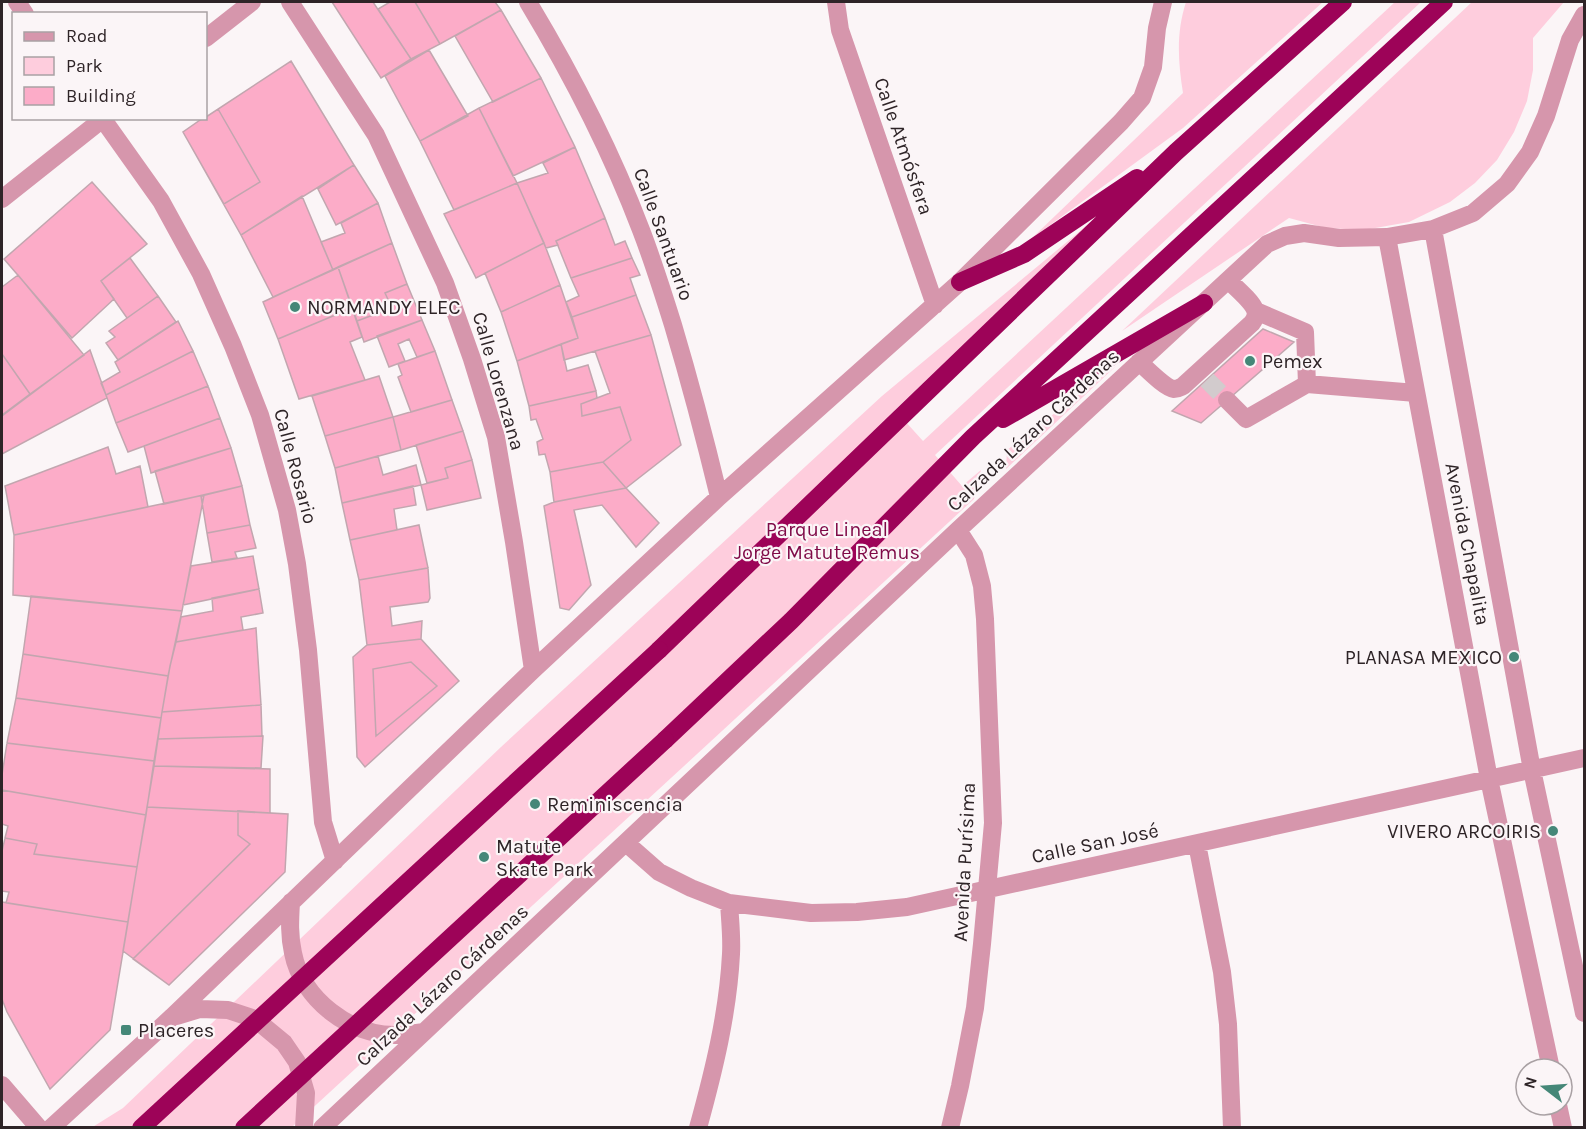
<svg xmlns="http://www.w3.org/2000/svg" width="1586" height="1129" font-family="Karla,sans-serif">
  <rect width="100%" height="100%" fill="#fbf5f7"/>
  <path fill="#fecddd" d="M 1186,2 L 1323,2 L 1183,128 L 1031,239 L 1183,93 C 1178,61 1176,33 1186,2 Z
    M 1395,2 L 1421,2 L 935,455 L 962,486 L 981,470 L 974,499 L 292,1127 L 91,1128 L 123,1108 L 501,747 L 882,396 L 1092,221 L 895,410 L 923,441 Z
    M 1472,2 L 1564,2 L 1533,38 L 1533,70 L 1527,101 L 1514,132 L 1497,160 L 1475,183 L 1450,202 L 1409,222 L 1364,230 L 1326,228 L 1289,218 L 1122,331 Z
    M 1116,366 L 1006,469 L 1007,450 Z"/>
  <path fill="#fcacc8" stroke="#c2a6af" stroke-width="1.5" d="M 332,2 L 373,2 L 411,59 L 381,78 Z
    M 390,2 L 415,2 L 440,44 L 411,59 L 378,9 Z
    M 415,2 L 495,2 L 501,10 L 440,44 Z
    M 501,10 L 541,78 L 493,102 L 455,36 Z
    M 429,50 L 468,116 L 420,141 L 385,76 Z
    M 291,61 L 354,165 L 241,235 L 183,132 L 203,118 L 206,118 L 206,117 Z
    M 541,78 L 575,147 L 513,176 L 479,108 Z
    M 479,108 L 517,183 L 454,210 L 420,141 Z
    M 218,109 L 260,182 L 224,204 L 183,132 L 203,118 L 206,118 L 206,117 Z
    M 575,147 L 605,218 L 556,241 L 558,245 L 546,248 L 517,183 L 548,173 L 543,163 Z
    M 354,165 L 378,203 L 336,225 L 318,189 Z
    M 92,182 L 147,244 L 101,281 L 114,299 L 72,338 L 4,259 Z
    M 517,183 L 544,243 L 476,278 L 444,214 Z
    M 302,196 L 333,270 L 273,297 L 241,235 Z
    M 378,203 L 392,243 L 333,270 L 321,242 L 345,233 L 341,223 Z
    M 605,218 L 615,245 L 625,241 L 632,258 L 571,278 L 556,241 Z
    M 392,243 L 407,284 L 385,293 L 392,308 L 357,321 L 338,267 Z
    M 544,243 L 560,285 L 501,312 L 485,273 Z
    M 130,258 L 158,296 L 127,318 L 101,281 Z
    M 632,258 L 640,275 L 630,278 L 636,295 L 572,317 L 566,302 L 579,296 L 571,278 Z
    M 338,267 L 352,308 L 278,339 L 263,302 Z
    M 18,275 L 84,355 L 30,394 L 2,354 L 2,287 Z
    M 407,284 L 422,320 L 364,342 L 357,321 L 392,308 L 385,293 Z
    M 560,285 L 578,338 L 517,361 L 501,312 Z
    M 636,295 L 651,335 L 564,360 L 561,344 L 578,338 L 572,317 Z
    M 158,296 L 176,322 L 118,360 L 106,343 L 115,337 L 109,331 Z
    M 352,308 L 362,337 L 350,342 L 365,380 L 299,399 L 278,339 Z
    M 422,320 L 435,351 L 417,357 L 409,339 L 398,344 L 405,361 L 389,367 L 377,336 Z
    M 178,321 L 193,351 L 106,395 L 101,383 L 120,372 L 115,362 Z
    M 1263,329 L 1294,342 L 1201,423 L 1172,411 Z
    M 651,335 L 681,445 L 626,488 L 603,462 L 631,440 L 620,407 L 582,416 L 581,404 L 610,393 L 595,351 Z
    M 561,344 L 567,371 L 588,365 L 596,391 L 529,406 L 517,361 Z
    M 90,350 L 107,398 L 2,454 L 2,416 Z
    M 193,351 L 208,386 L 116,423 L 106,395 Z
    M 435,351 L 452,400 L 411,412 L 398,377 L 402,375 L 398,364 Z
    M 2,354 L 30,394 L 2,415 Z
    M 379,376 L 393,417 L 325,436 L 312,396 Z
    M 208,386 L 220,418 L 128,452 L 116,423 Z
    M 596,391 L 597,398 L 581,404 L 582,416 L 620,407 L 631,440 L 603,462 L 550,472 L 545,454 L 539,455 L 537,442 L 543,439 L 536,419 L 531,420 L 529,406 Z
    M 452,400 L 463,431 L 401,450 L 393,417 Z
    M 393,417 L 401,450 L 335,468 L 325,436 Z
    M 220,418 L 231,448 L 151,473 L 144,446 Z
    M 463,431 L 472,460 L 445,468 L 448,478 L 427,483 L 416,445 Z
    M 108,447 L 116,474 L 140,466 L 148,507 L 14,535 L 5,486 Z
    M 231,448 L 242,486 L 164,504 L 155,471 Z
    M 378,456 L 383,475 L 416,465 L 421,485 L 342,503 L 335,468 Z
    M 472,460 L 481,498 L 427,510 L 421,485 L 448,478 L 445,468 Z
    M 603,462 L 626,488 L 554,502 L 550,472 Z
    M 242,486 L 250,525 L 207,533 L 201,496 Z
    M 413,486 L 416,505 L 394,509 L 397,530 L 350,540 L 342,503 Z
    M 626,488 L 659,523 L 636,547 L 602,505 L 574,510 L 591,585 L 569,610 L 560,608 L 544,506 L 554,502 Z
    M 204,495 L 182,611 L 13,595 L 14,535 Z
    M 250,525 L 256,548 L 235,552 L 237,558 L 212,562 L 207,533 Z
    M 419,525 L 428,568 L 359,580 L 350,540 Z
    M 253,556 L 259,589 L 183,605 L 191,566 Z
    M 428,568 L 430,598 L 428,602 L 390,607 L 392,626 L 422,621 L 421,639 L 367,645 L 359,580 Z
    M 259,589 L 263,613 L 241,617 L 243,630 L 176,642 L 181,617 L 213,611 L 212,598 Z
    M 31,596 L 182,611 L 168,676 L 23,654 Z
    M 256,628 L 261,705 L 162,712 L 170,666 L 176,642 Z
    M 421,639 L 459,681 L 365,767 L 357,757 L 353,657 L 367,645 Z
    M 23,654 L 168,676 L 161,718 L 16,698 Z
    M 411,662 L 437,686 L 376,736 L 373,669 Z
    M 16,698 L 161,718 L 154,761 L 7,743 Z
    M 261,705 L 262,736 L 158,739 L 162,712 Z
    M 263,736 L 261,768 L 154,766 L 158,739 Z
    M 7,743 L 154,761 L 146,815 L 2,790 L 2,775 Z
    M 154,766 L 270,769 L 270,813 L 147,807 Z
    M 2,790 L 146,815 L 137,867 L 34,854 L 37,844 L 5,838 L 8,826 L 2,824 Z
    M 147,807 L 288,814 L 285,872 L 169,985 L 123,951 Z
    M 238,811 L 288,814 L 285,872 L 169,985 L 133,959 L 250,844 L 238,835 Z
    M 5,838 L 37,844 L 34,854 L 137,867 L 128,922 L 6,903 L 9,892 L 2,891 L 2,851 Z
    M 2,902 L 128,922 L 110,1030 L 50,1089 L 7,1012 L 2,999 Z"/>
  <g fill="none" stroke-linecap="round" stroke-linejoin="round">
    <path stroke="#d2cbcd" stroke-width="18" stroke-dasharray="18 9" stroke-linecap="butt" d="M 1207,380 L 1227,400"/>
    <path stroke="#d696ac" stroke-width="18" d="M 17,2 L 25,14
      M 290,2 L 376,135 L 445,283 L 472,359 L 496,437 L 514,542 L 533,670
      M 528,2 C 572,75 611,151 641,230 C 653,261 663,293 673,325 C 690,382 705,439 719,497
      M 836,2 L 840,30 L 935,305
      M 206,38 L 252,2
      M 102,118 L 161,201 L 201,274 L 233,346 L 260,415 L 287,510 L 297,564 L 308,650 L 323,822 L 335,861
      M 2,199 L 104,118
      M 1433,229 L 1532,770 L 1584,1013
      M 1387,237 L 1489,779 L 1551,1069
      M 1256,311 L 1305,332 L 1307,384 L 1416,393
      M 1139,362 C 1147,369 1165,388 1174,389 C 1178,389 1179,388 1183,386 L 1252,323 C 1255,319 1257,315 1255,310 C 1252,301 1235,287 1228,280
      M 1227,400 L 1246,419 L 1307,384
      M 626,843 L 659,872 L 691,888 L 729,903 L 811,913 L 857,912 L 907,907 L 1584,758
      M 1197,844 L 1222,972 L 1228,1024 L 1232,1128
      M 291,902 C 290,920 289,935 293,953 C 302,999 350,1036 397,1035 C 406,1035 415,1033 424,1032
      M 177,1016 L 200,1009 L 228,1010 L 255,1019 L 284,1043 L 297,1062 L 306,1093 L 304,1128
      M 2,1085 L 39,1128
      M 1558,1105 L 1563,1128
      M 51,1128 L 172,1017 L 533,670 L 719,497 L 960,282 L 1121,122 L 1142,98 L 1153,67 L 1157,28 L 1163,2
      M 322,1128 L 958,530 L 1267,244 L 1285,236 L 1304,233 L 1339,238 L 1387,237 L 1433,229 L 1473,213 L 1507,184 L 1530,152 L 1546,116 L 1570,40 L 1584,15
      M 698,1128 C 714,1070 728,1013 731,954 C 732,937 730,920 729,903
      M 950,1128 L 960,1086 L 975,1008 L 982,944 L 993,823 L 985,619 L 982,586 L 974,555 L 958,530"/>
    <path stroke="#9d0358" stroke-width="18" d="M 960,282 L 1024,254 L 1137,178
      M 1003,419 L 1204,303
      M 659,650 L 1176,152 L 1343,2
      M 665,740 L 791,621 L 973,437 L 1444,2"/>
    <path stroke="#9d0358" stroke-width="18" d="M 141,1128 L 659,650
      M 244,1128 L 665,740"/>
  </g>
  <g fill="#458778" stroke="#fbf5f7" stroke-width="2">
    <circle cx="295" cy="307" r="6"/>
    <circle cx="1250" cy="361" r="6"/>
    <circle cx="1514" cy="657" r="6"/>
    <circle cx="535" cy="804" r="6"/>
    <circle cx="1553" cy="831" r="6"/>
    <circle cx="484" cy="857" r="6"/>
    <rect x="120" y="1024" width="12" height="12" rx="3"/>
  </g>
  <g text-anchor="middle" stroke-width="4.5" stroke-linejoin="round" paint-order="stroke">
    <g font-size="20" fill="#2e2427" stroke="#fbf5f7">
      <text transform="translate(904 146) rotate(71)" y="7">Calle Atmósfera</text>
      <text transform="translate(664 234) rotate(70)" y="7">Calle Santuario</text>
      <text transform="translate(499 381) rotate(74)" y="7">Calle Lorenzana</text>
      <text transform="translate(1033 430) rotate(-43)" y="7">Calzada Lázaro Cárdenas</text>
      <text transform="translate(296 466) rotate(75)" y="7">Calle Rosario</text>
      <text transform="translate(1468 544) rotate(79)" y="7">Avenida Chapalita</text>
      <text transform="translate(1095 843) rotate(-12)" y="7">Calle San José</text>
      <text transform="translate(964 862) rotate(-87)" y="7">Avenida Purísima</text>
      <text transform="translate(442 985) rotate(-43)" y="7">Calzada Lázaro Cárdenas</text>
    </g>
    <g font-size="20" fill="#2e2427" stroke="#fbf5f7" text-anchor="start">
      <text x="307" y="314">NORMANDY ELEC</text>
      <text x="1262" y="368">Pemex</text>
      <text x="1502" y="664" text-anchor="end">PLANASA MEXICO</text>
      <text x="547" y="811">Reminiscencia</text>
      <text x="1541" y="838" text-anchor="end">VIVERO ARCOIRIS</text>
      <text x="496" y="853">Matute<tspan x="496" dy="23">Skate Park</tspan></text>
      <text x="138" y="1037">Placeres</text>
    </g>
    <g font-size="20" fill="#7f0947" stroke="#fbf5f7">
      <text x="827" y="536">Parque Lineal<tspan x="827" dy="23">Jorge Matute Remus</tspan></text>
    </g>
  </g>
  <rect width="1586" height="1129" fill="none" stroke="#2e2427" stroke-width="6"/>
  <rect x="12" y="12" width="195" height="108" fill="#fbf5f7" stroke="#a9a1a4" stroke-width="1.5"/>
  <rect x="24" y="32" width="30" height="9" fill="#d696ac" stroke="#a9a1a4" stroke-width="1.5"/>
  <text x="66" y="42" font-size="18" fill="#2e2427">Road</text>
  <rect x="24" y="57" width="30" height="18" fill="#fecddd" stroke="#a9a1a4" stroke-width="1.5"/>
  <text x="66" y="72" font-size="18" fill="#2e2427">Park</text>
  <rect x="24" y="87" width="30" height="18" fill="#fcacc8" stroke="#a9a1a4" stroke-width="1.5"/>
  <text x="66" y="102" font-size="18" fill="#2e2427">Building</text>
  <g transform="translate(1544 1087) rotate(287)"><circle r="28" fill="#fbf5f7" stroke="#a9a1a4" stroke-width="1.5"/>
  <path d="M0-4.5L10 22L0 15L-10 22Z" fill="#458778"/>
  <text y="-9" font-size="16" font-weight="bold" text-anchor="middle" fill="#2e2427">N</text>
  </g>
</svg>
